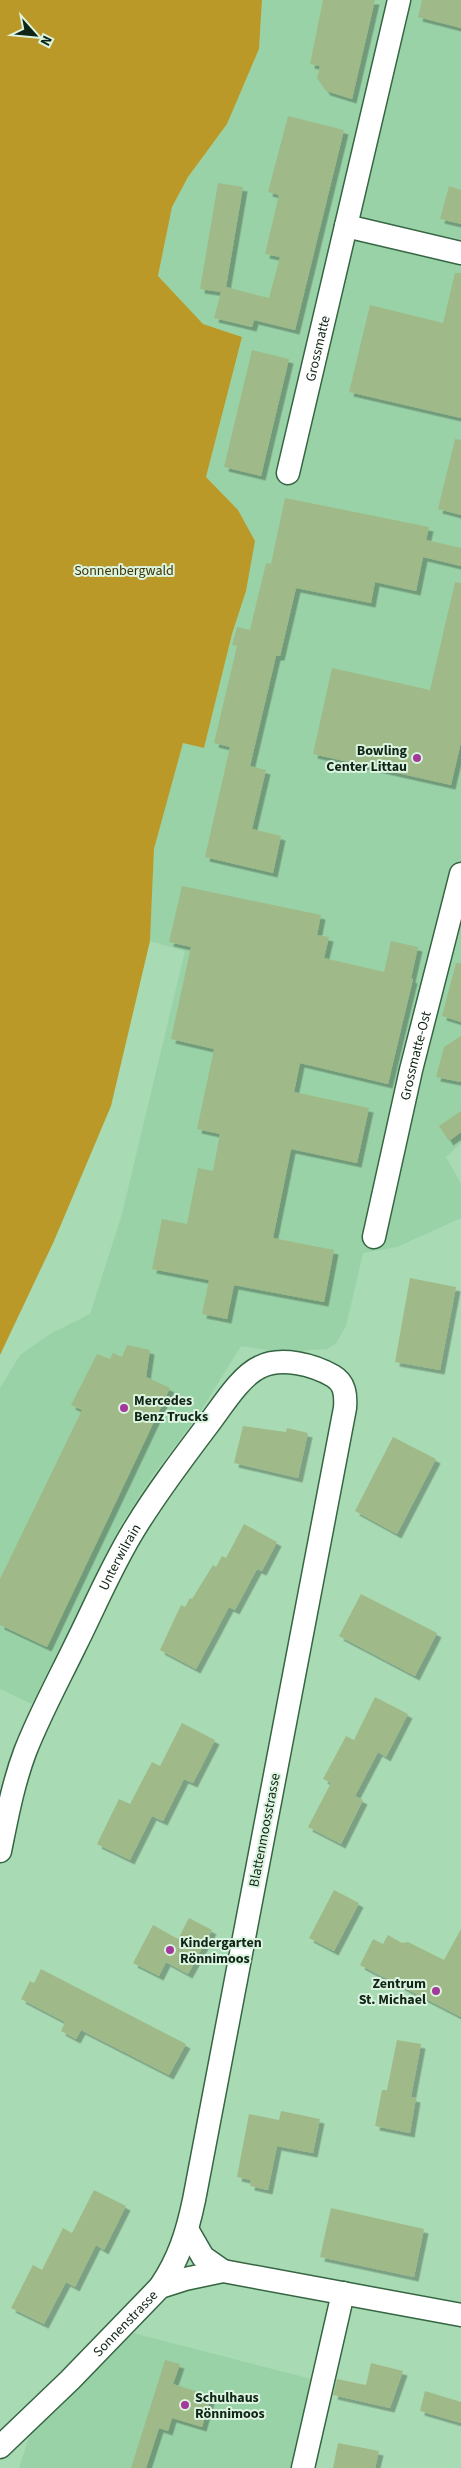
<svg xmlns="http://www.w3.org/2000/svg" width="461" height="2468" font-family="'Source Sans 3',sans-serif">
  <defs>
    <filter id="shadow"><feDropShadow dx="4.5" dy="4.5" stdDeviation="0" flood-color="#0004"/></filter>
  </defs>
  <rect width="100%" height="100%" fill="#a8dab3"/>
  <path fill="#99d2a6" d="M 262,0 L 461,0 L 461,1143 L 446,1157 L 461,1184 L 461,1218 L 397,1247 L 363,1253 L 346,1326 L 336,1343 L 327,1349 L 308,1350 L 294,1354 L 241,1346 L 197,1417 L 155,1472 L 120,1526 L 32,1704 L 0,1689 L 0,1388 L 20,1355 L 50,1334 L 90,1314 L 122,1214 L 185,951 L 150,941 L 154,849 L 183,743 L 204,748 L 232,634 L 246,591 L 238,510 L 206,477 L 242,337 L 203,324 L 158,277 L 172,207 L 188,177 L 227,124 L 259,49 Z
    M 133,2333 L 319,2381 L 297,2468 L 19,2468 L 32,2428 Z"/>
  <path fill="#bb9928" d="M 0,0 L 262,0 L 259,49 L 227,124 L 188,177 L 172,207 L 158,276 L 203,324 L 242,337 L 206,477 L 238,510 L 255,541 L 246,591 L 232,634 L 204,748 L 183,743 L 154,849 L 150,941 L 111,1106 L 54,1241 L 0,1355 Z"/>
  <path fill="#9fba88" filter="url(#shadow)" d="M 323,0 L 375,0 L 352,99 L 326,91 L 317,78 L 320,66 L 310,64 Z
    M 422,0 L 461,0 L 461,28 L 418,17 Z
    M 288,116 L 344,130 L 295,330 L 254,320 L 252,327 L 214,318 L 221,292 L 200,289 L 218,183 L 243,187 L 226,287 L 269,298 L 280,257 L 265,254 L 279,195 L 268,192 Z
    M 449,186 L 461,190 L 461,224 L 440,219 Z
    M 455,273 L 461,273 L 461,418 L 349,392 L 370,305 L 443,323 Z
    M 252,350 L 289,359 L 261,476 L 224,467 Z
    M 455,439 L 461,440 L 461,515 L 438,509 Z
    M 285,498 L 429,527 L 426,540 L 461,548 L 461,566 L 423,557 L 416,591 L 375,582 L 371,603 L 296,588 L 280,656 L 276,656 L 250,766 L 266,770 L 252,829 L 281,836 L 273,873 L 205,857 L 230,747 L 214,743 L 237,646 L 232,645 L 237,627 L 250,630 L 266,563 L 271,564 Z
    M 455,582 L 461,583 L 461,742 L 451,785 L 313,754 L 332,668 L 430,690 Z
    M 182,886 L 321,915 L 317,935 L 329,937 L 324,958 L 384,972 L 391,941 L 418,947 L 411,978 L 413,979 L 388,1084 L 300,1063 L 294,1092 L 369,1108 L 357,1163 L 291,1149 L 273,1238 L 334,1250 L 324,1302 L 234,1285 L 227,1319 L 202,1314 L 209,1280 L 152,1269 L 162,1219 L 187,1224 L 198,1168 L 213,1171 L 220,1134 L 197,1129 L 214,1049 L 171,1039 L 191,947 L 169,942 Z
    M 456,963 L 461,963 L 461,1022 L 442,1016 Z
    M 461,1036 L 461,1082 L 436,1077 L 444,1047 Z
    M 461,1111 L 461,1132 L 449,1141 L 439,1126 Z
    M 410,1278 L 456,1287 L 440,1370 L 395,1362 Z
    M 127,1345 L 150,1350 L 146,1377 L 170,1388 L 47,1647 L 0,1625 L 0,1579 L 82,1410 L 71,1405 L 97,1354 L 110,1359 L 113,1353 L 122,1357 Z
    M 243,1426 L 286,1432 L 287,1428 L 308,1433 L 298,1478 L 234,1463 Z
    M 393,1437 L 436,1459 L 397,1534 L 355,1511 Z
    M 244,1524 L 277,1542 L 262,1571 L 257,1569 L 235,1610 L 229,1607 L 196,1669 L 160,1650 L 181,1605 L 185,1607 L 190,1598 L 192,1599 L 213,1565 L 216,1567 L 222,1556 L 226,1558 Z
    M 361,1594 L 437,1633 L 415,1676 L 339,1636 Z
    M 375,1697 L 408,1714 L 386,1757 L 378,1752 L 355,1796 L 363,1800 L 341,1844 L 308,1827 L 331,1783 L 323,1779 L 346,1736 L 354,1740 Z
    M 182,1723 L 215,1740 L 193,1783 L 184,1779 L 163,1821 L 152,1816 L 130,1860 L 97,1844 L 119,1799 L 130,1804 L 152,1762 L 160,1766 Z
    M 334,1890 L 359,1903 L 334,1951 L 309,1938 Z
    M 189,1918 L 212,1930 L 188,1974 L 166,1962 L 159,1976 L 133,1963 L 153,1925 L 178,1939 Z
    M 461,1929 L 461,2017 L 360,1965 L 373,1939 L 383,1944 L 388,1935 L 402,1943 L 408,1942 L 444,1960 Z
    M 41,1969 L 186,2044 L 169,2075 L 81,2030 L 76,2039 L 61,2031 L 65,2022 L 21,1999 L 30,1981 L 34,1983 Z
    M 397,2040 L 421,2044 L 411,2097 L 416,2098 L 410,2133 L 375,2126 L 382,2090 L 387,2090 Z
    M 281,2111 L 320,2119 L 313,2153 L 277,2146 L 268,2190 L 250,2186 L 251,2180 L 237,2177 L 249,2114 L 279,2120 Z
    M 94,2190 L 126,2206 L 104,2250 L 96,2245 L 75,2287 L 66,2282 L 44,2324 L 11,2308 L 33,2265 L 42,2270 L 63,2228 L 72,2233 Z
    M 331,2208 L 424,2229 L 414,2277 L 320,2257 Z
    M 165,2360 L 180,2364 L 173,2384 L 211,2396 L 202,2427 L 172,2418 L 168,2431 L 159,2428 L 146,2468 L 131,2468 Z
    M 371,2363 L 403,2371 L 390,2408 L 333,2395 L 337,2379 L 366,2385 Z
    M 425,2391 L 461,2402 L 461,2423 L 420,2411 Z
    M 338,2443 L 379,2451 L 375,2468 L 333,2468 Z"/>
  <g fill="none" stroke-linecap="round" stroke-linejoin="round">
    <g stroke="#366543" stroke-width="25">
      <g id="minor">
        <path d="M 346,226 L 461,253"/>
        <path id="s1" d="M 288,473 L 399,0"/>
        <path id="s2" d="M 374,1237 L 411,1070 L 461,874"/>
        <path id="s3" d="M 0,1851 C 7,1817 13,1784 25,1752 C 39,1716 58,1681 75,1646 C 95,1606 112,1565 135,1528 C 157,1492 182,1459 207,1426 C 221,1408 240,1376 260,1367 C 281,1356 314,1365 333,1376 C 345,1383 346,1395 345,1408 L 194,2200 C 187,2233 179,2259 160,2287"/>
        <path d="M 188,2231 L 203,2257 L 223,2271"/>
        <path id="s4" d="M 0,2447 L 70,2380 L 160,2287 L 185,2279 L 223,2271 L 461,2315"/>
        <path d="M 303,2468 L 343,2293"/>
      </g>
    </g>
    <use href="#minor" stroke="#fff" stroke-width="22"/>
  </g>
  <g fill="#a3399a" stroke="#dbf4e0" stroke-width="2">
    <circle cx="417" cy="758" r="5"/>
    <circle cx="124" cy="1408" r="5"/>
    <circle cx="170" cy="1950" r="5"/>
    <circle cx="436" cy="1991" r="5"/>
    <circle cx="185" cy="2405" r="5"/>
  </g>
  <g text-anchor="middle" stroke-width="4" stroke-linejoin="round" paint-order="stroke">
    <g font-size="14" fill="#112516" stroke="#dbf4e0">
      <text dy="5" stroke="none"><textPath href="#s1" startOffset="128">Grossmatte</textPath></text>
      <text dy="5" stroke="none"><textPath href="#s2" startOffset="186">Grossmatte-Ost</textPath></text>
      <text dy="5" stroke="none"><textPath href="#s3" startOffset="319">Unterwilrain</textPath></text>
      <text transform="translate(264 1830) rotate(-79)" y="5">Blattenmoosstrasse</text>
      <text dy="5" stroke="none"><textPath href="#s4" startOffset="176">Sonnenstrasse</textPath></text>
    </g>
    <g font-size="14" fill="#413304" stroke="#dbf4e0">
      <text x="124" y="575">Sonnenbergwald</text>
    </g>
    <g font-size="14" font-weight="bold" fill="#112516" stroke="#dbf4e0" text-anchor="start">
      <text x="407" y="755" text-anchor="end">Bowling<tspan x="407" dy="16">Center Littau</tspan></text>
      <text x="134" y="1405">Mercedes<tspan x="134" dy="16">Benz Trucks</tspan></text>
      <text x="180" y="1947">Kindergarten<tspan x="180" dy="16">Rönnimoos</tspan></text>
      <text x="426" y="1988" text-anchor="end">Zentrum<tspan x="426" dy="16">St. Michael</tspan></text>
      <text x="195" y="2402">Schulhaus<tspan x="195" dy="16">Rönnimoos</tspan></text>
    </g>
  </g>
  <g transform="translate(35 35) rotate(117)" stroke="#dbf4e0" stroke-width="4" paint-order="stroke">
  <path d="M0-4L9 19L0 12L-9 19Z" fill="#112516"/>
  <text y="-8" font-size="14" font-weight="bold" text-anchor="middle" fill="#112516">N</text>
  </g>
</svg>
